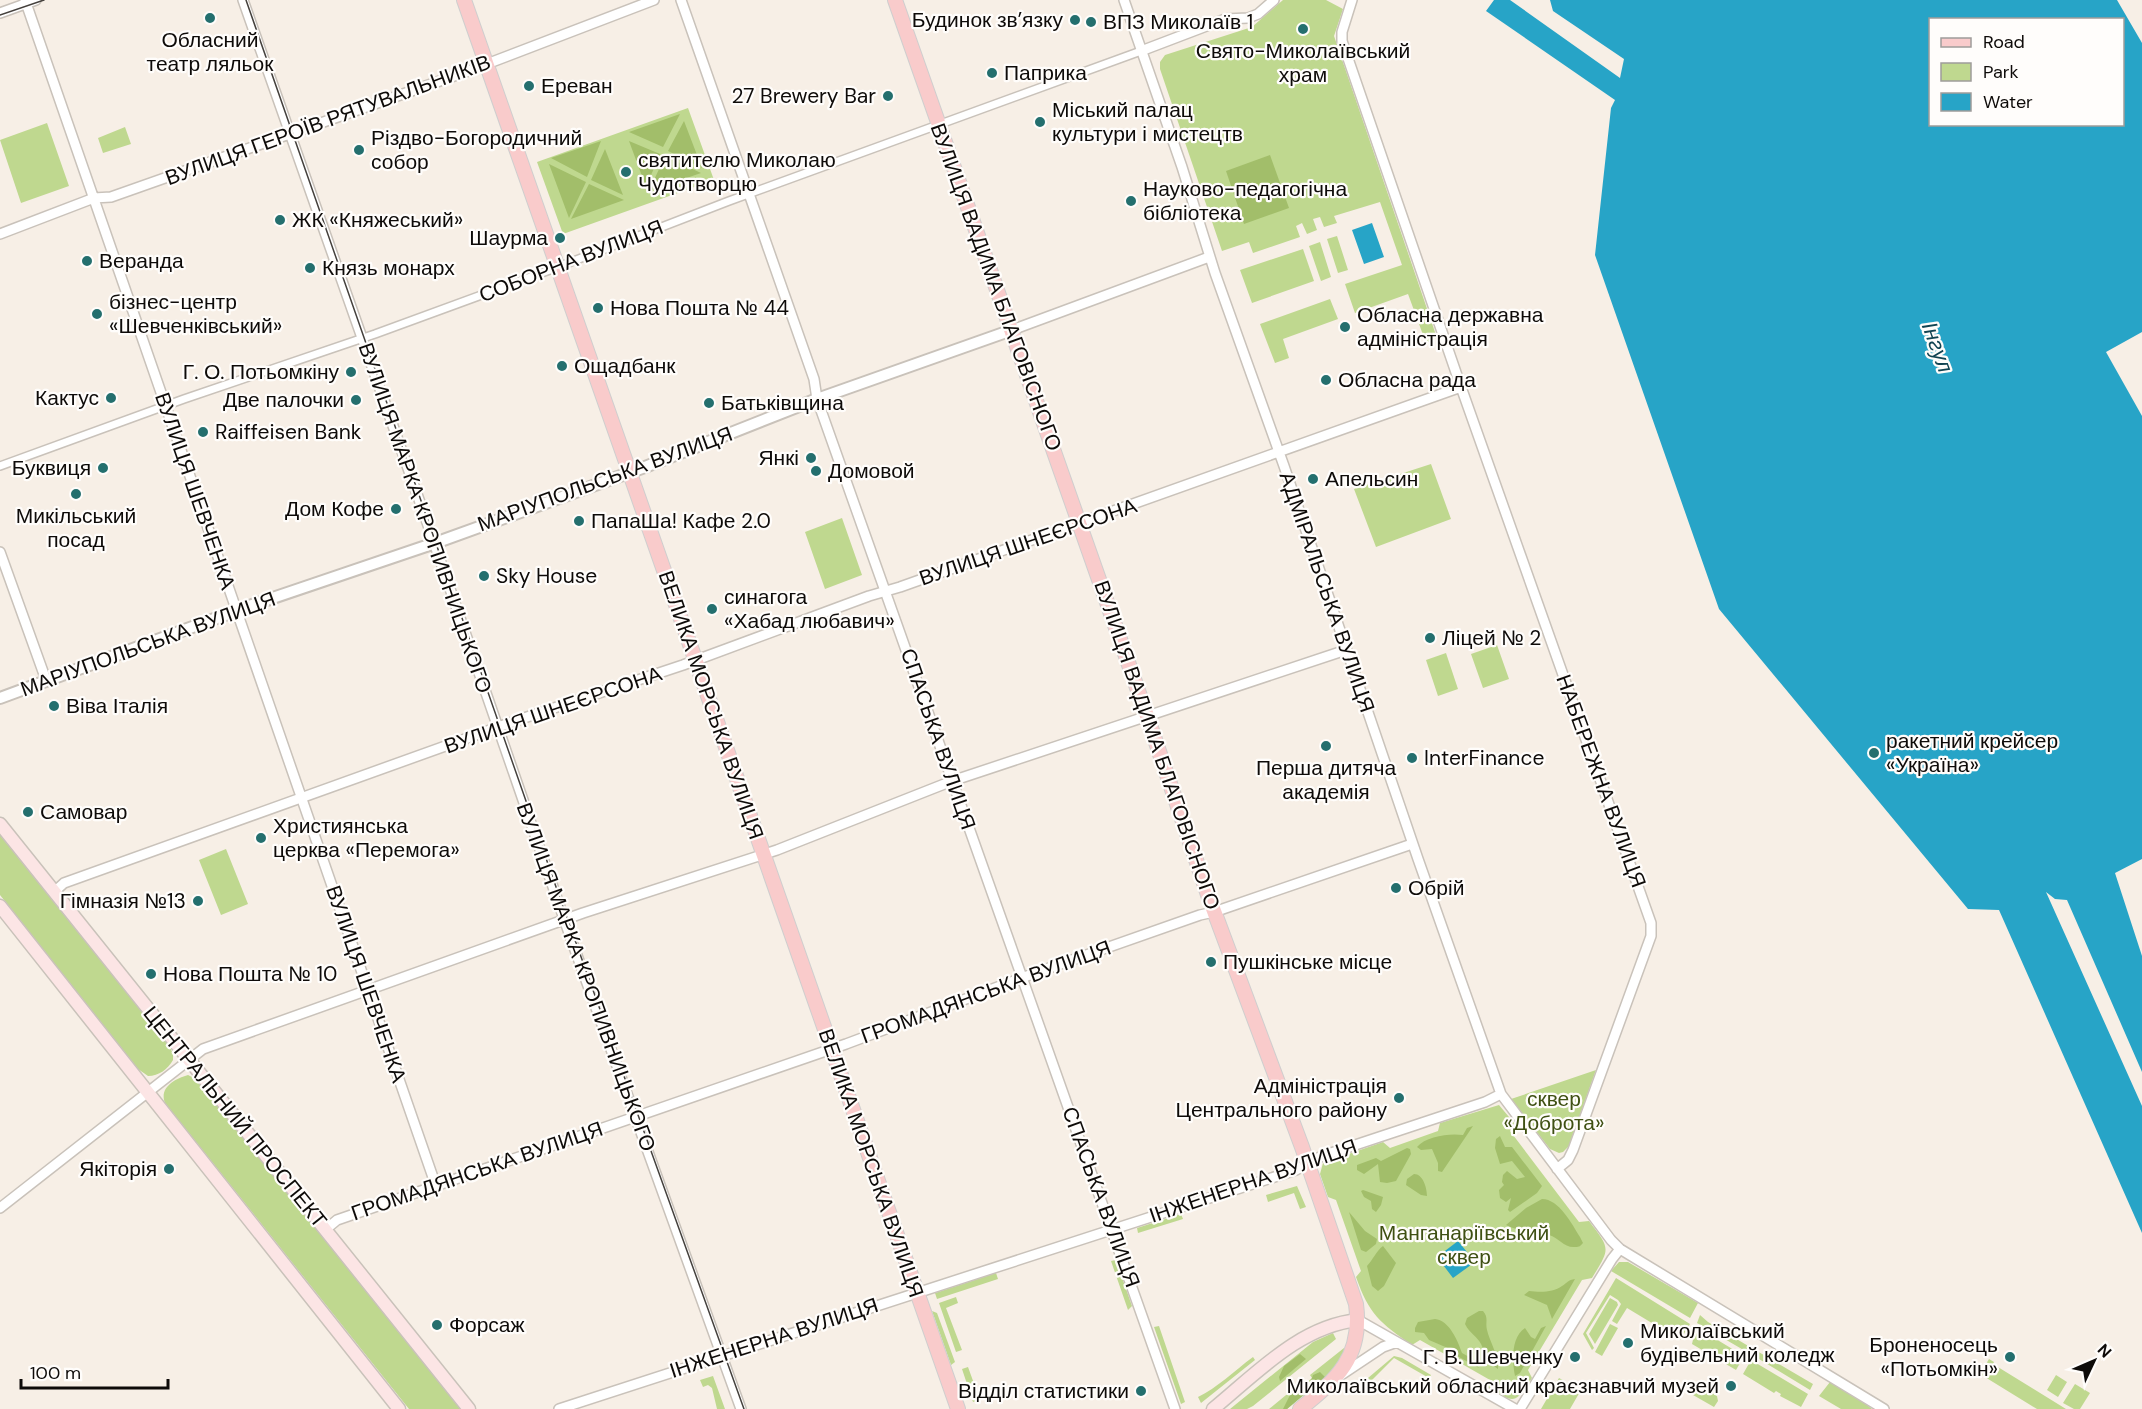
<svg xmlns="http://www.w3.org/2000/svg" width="2142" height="1409" font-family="'DM Sans',sans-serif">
  <rect width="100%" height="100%" fill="#f7efe6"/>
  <path fill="#bfd88f" d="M 1283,0 L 1326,0 L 1343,9 L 1334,36 L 1437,338 L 1426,343 L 1408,294 L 1355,313 L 1345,284 L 1402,265 L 1380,202 L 1334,216 L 1337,223 L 1324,227 L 1320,217 L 1313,219 L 1317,230 L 1307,234 L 1302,223 L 1296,226 L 1300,237 L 1253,253 L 1249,242 L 1222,251 L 1160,69 L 1160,62 L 1165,55 L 1252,27 Z
    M 688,108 L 714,180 L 563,234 L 537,162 Z
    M 47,123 L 69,186 L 21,203 L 0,140 Z
    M 125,127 L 131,144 L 103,153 L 98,138 Z
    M 1337,236 L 1348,270 L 1338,273 L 1327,239 Z
    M 1320,242 L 1331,277 L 1321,281 L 1309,246 Z
    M 1303,249 L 1314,281 L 1252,303 L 1240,270 Z
    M 1330,299 L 1338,319 L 1283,339 L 1289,358 L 1275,363 L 1260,324 Z
    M 1431,464 L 1451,519 L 1376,547 L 1354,489 Z
    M 842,518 L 862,575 L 825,589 L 805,532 Z
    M 1497,645 L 1509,679 L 1483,688 L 1471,654 Z
    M 1446,653 L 1458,689 L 1438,696 L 1426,660 Z
    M 0,835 L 169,1045 L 173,1054 L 173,1060 C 168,1069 159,1076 148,1076 L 138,1069 L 0,895 Z
    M 226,849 L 248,904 L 221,915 L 199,860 Z
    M 1596,1070 L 1569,1146 L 1563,1152 L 1559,1153 L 1550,1149 L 1511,1099 Z
    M 188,1075 L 194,1078 L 202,1086 L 461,1409 L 409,1409 L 165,1103 C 159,1088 174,1079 188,1075 Z
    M 1499,1105 L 1514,1123 L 1510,1131 L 1579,1222 L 1589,1221 C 1610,1249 1611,1247 1592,1278 L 1582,1280 L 1528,1370 L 1532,1378 C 1515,1405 1515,1403 1488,1388 L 1490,1380 L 1420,1340 L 1412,1345 C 1380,1323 1369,1314 1356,1277 L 1361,1271 L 1336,1200 L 1328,1197 L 1320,1174 L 1323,1163 L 1383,1142 L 1390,1148 L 1438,1131 L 1440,1123 Z
    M 1297,1186 L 1306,1207 L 1300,1209 L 1294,1193 L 1268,1202 L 1266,1195 Z
    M 1181,1214 L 1183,1219 L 1138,1233 L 1137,1228 Z
    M 1116,1260 L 1132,1306 L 1128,1310 L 1111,1261 Z
    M 1619,1262 L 1628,1262 L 1698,1303 L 1690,1318 L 1611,1271 Z
    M 996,1273 L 998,1279 L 937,1299 L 935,1293 Z
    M 1616,1278 L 1690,1324 L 1680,1340 L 1627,1308 L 1617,1324 L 1612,1321 L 1621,1304 L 1618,1300 L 1610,1295 L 1586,1333 L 1594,1348 L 1592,1350 L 1583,1334 Z
    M 956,1297 L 958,1303 L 946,1308 L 962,1350 L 956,1352 L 939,1303 Z
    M 1610,1298 L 1617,1302 L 1618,1305 L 1595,1344 L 1589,1334 Z
    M 932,1311 L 937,1313 L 955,1362 L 951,1365 Z
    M 1700,1315 L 1708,1322 L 1750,1347 L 1747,1352 L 1697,1323 Z
    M 1610,1324 L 1618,1328 L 1602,1356 L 1595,1352 Z
    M 1159,1326 L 1185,1402 L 1181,1404 L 1154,1327 Z
    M 1696,1327 L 1744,1356 L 1736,1370 L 1692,1344 Z
    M 1333,1333 L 1336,1339 L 1253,1406 L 1247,1409 L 1230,1409 L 1313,1342 Z
    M 1344,1348 L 1344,1352 L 1332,1372 L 1287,1409 L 1269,1409 L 1297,1386 L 1299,1389 L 1312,1378 L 1310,1375 Z
    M 1757,1351 L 1813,1384 L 1810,1390 L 1754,1356 Z
    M 1394,1356 L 1402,1358 L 1431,1375 L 1429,1378 L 1394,1358 L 1371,1381 L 1368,1378 Z
    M 1253,1357 L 1255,1360 L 1201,1403 L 1198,1397 C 1217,1388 1234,1371 1253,1357 Z
    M 1989,1359 L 1994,1362 L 1993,1364 L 2066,1409 L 2037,1409 L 1980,1374 Z
    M 1751,1360 L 1808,1394 L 1801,1407 L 1780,1396 L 1781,1394 L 1776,1391 L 1774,1393 L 1743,1374 Z
    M 968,1367 L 980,1400 L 973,1402 L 962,1369 Z
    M 2056,1375 L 2067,1382 L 2058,1397 L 2047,1390 Z
    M 713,1376 L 725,1409 L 717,1409 L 712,1388 L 708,1385 L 703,1387 L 700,1380 Z
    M 1559,1378 L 1581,1390 L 1570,1409 L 1541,1409 Z
    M 1830,1382 L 1867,1405 L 1872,1409 L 1841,1409 L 1819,1396 Z
    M 2075,1384 L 2090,1393 L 2080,1409 L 2074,1409 L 2063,1403 Z
    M 1699,1385 L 1717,1396 L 1718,1401 L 1714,1407 L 1693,1395 Z"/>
  <path fill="#a2be6a" d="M 680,114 L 663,147 L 629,132 Z
    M 684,121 L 702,168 L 668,151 Z
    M 601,141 L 587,177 L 551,158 Z
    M 629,141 L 660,154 L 646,187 Z
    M 605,149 L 623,195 L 591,180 Z
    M 1270,155 L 1289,208 L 1244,224 L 1226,171 Z
    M 665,156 L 701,173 L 649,191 Z
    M 549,164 L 586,182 L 569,218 Z
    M 589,184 L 624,200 L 571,219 Z
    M 1473,1126 L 1442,1172 L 1438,1171 L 1438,1163 L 1432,1149 L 1421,1150 L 1417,1147 C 1426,1136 1450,1133 1463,1135 L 1467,1128 Z
    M 1500,1136 L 1505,1147 L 1512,1147 L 1542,1186 L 1537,1193 L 1510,1212 L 1508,1210 L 1511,1198 L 1506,1202 L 1500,1198 L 1499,1190 L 1504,1185 L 1502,1182 L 1503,1175 L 1507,1171 L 1517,1179 L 1525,1177 L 1512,1161 L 1500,1164 L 1495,1148 L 1496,1139 Z
    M 1407,1148 L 1410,1149 L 1411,1154 L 1396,1181 L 1387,1183 L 1380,1182 L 1378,1164 L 1364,1174 L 1357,1170 L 1357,1165 L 1376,1158 L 1381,1161 Z
    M 1414,1174 C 1423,1174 1427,1188 1427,1196 L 1421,1195 L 1406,1185 L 1407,1179 Z
    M 1363,1190 L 1383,1197 L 1381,1205 L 1376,1212 L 1372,1209 L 1371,1201 L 1364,1197 L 1361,1191 Z
    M 1542,1199 C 1559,1199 1572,1224 1580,1237 L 1583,1243 C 1580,1246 1580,1247 1575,1247 C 1564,1248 1559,1238 1549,1235 C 1535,1230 1519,1232 1506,1225 L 1526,1208 Z
    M 1349,1212 L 1365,1231 L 1377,1239 L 1376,1244 L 1366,1252 L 1361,1250 Z
    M 1383,1246 L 1396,1263 L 1384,1286 L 1378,1291 L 1372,1286 L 1367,1266 C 1373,1260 1376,1251 1383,1246 Z
    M 1575,1279 L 1552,1319 L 1547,1305 L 1524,1295 L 1529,1291 C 1539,1292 1553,1293 1562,1286 C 1567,1283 1568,1280 1575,1279 Z
    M 1479,1311 L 1483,1311 C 1489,1318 1485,1322 1487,1330 C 1490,1343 1499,1355 1498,1369 C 1488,1363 1486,1354 1481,1344 C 1477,1336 1470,1334 1465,1324 L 1467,1318 Z
    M 1435,1319 C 1449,1320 1458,1341 1462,1353 L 1471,1358 L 1479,1368 L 1459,1357 L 1450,1349 L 1429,1340 L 1424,1333 L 1415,1332 L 1415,1328 L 1418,1322 Z
    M 1546,1326 L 1520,1373 L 1515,1376 C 1512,1361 1511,1337 1525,1328 L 1531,1337 L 1535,1339 L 1541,1328 Z
    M 1300,1354 L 1306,1359 L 1280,1381 L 1279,1377 L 1284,1366 Z
    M 1320,1372 L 1325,1377 L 1287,1409 L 1283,1409 L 1291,1393 C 1299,1389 1311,1385 1313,1375 Z"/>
  <path fill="#27a4c7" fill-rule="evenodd" d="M 1494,0 L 1510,0 L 1620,78 L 1624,59 L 1553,11 L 1550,0 L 2117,0 L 2142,43 L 2142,332 L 2106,352 L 2142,416 L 2142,859 L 2115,873 L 2142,956 L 2142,1072 L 2067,900 L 2055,899 L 2046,892 L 2142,1106 L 2142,1233 L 1999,910 L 1968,909 L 1719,609 L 1595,255 L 1611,108 L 1615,100 L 1486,11 ZM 1930,20 L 2122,20 L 2122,124 L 1930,124 Z
    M 1372,223 L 1384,257 L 1364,264 L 1352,230 Z
    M 1458,1241 L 1475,1262 L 1453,1278 L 1437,1257 Z"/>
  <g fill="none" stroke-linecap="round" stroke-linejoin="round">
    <g stroke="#c9c2ba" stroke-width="10">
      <path id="pedestrian" d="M 0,466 L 184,399 L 375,334 L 558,267 L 729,201 L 1141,51"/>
    </g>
    <g stroke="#c9c2ba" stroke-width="12">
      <path id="minor" d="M 25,0 L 436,1186
        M 243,0 L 429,528 L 570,936 L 741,1409
        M 681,0 L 814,379 L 817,399 L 1175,1409
        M 1124,0 L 1182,167 L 1215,273 L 1284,466 L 1418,859 L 1501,1094 L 1611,1240 L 1620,1249 L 1884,1409
        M 1352,0 L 1342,32 L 1342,41 L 1461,387 L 1651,923 L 1651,936 L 1573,1150 L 1568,1160 L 1557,1169
        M 0,13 L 36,0
        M 1141,51 L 1225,19 L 1248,18 L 1258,14 L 1274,0
        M 0,234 L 94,198 L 111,197 L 471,70 L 654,0
        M 1012,330 L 1209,257
        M 0,552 L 46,680
        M 54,892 L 64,883 L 515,721 L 683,665 L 869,596 L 900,587 L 1461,387
        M 0,1208 L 203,1049 L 583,913 L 777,850 L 952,781 L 1346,650
        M 325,1230 L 337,1220 L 846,1044 L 1035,973 L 1200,915 L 1214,912 L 1412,844
        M 1358,1320 L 1515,1409
        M 1338,1377 L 1383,1347 L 1397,1342
        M 559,1409 L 1296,1170 L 1322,1156 L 1485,1102 L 1501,1094
        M 1520,1409 L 1612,1259 L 1620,1249"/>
    </g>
    <g stroke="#c9c2ba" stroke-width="14">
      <path id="tertiary" d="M 0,698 L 252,605 L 435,543 L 645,467 L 817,399 L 1012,330"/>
    </g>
    <g stroke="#c9c2ba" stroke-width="15">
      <path id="secondary" d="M 0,824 L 469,1409
        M 0,906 L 399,1409
        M 1213,1409 C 1257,1373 1300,1326 1358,1320"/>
    </g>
    <g stroke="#cfcece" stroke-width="16">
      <path id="primary" d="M 464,0 L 958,1409
        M 895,0 L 1147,716 L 1208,895 L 1302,1147 L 1356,1304 C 1363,1357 1337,1379 1300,1409"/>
    </g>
    <use href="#pedestrian" stroke="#fff" stroke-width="7"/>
    <use href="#minor" stroke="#fff" stroke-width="9"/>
    <use href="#tertiary" stroke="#fff" stroke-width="10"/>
    <use href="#secondary" stroke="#fce5e5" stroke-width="12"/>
    <use href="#primary" stroke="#f9cbcb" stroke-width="14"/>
    <path stroke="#45413d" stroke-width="1.5" d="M 246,0 L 562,904 L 744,1409
      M 0,15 L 44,0"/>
  </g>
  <g fill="#246f6e" stroke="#fffdfb" stroke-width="2">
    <circle cx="210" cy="18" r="6"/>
    <circle cx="1075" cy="20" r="6"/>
    <circle cx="1091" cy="22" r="6"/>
    <circle cx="1303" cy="29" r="6"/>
    <circle cx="992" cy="73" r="6"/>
    <circle cx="529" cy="86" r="6"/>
    <circle cx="888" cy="96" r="6"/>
    <circle cx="1040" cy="122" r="6"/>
    <circle cx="359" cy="150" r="6"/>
    <circle cx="626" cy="172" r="6"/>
    <circle cx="1131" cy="201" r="6"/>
    <circle cx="280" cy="220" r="6"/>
    <circle cx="560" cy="238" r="6"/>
    <circle cx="87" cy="261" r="6"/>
    <circle cx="310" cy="268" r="6"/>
    <circle cx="598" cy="308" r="6"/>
    <circle cx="97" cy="314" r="6"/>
    <circle cx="1345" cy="327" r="6"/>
    <circle cx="562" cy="366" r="6"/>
    <circle cx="351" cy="372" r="6"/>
    <circle cx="1326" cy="380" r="6"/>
    <circle cx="111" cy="398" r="6"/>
    <circle cx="356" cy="400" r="6"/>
    <circle cx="709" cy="403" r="6"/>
    <circle cx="203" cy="432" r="6"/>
    <circle cx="811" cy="458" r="6"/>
    <circle cx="103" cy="468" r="6"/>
    <circle cx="816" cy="471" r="6"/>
    <circle cx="1313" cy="479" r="6"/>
    <circle cx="76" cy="494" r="6"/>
    <circle cx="396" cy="509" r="6"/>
    <circle cx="579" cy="521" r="6"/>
    <circle cx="484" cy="576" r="6"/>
    <circle cx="712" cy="609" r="6"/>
    <circle cx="1430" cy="638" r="6"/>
    <circle cx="54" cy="706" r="6"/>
    <circle cx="1326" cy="746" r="6"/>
    <circle cx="1874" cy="753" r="6"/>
    <circle cx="1412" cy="758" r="6"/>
    <circle cx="28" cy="812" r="6"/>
    <circle cx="261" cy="838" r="6"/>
    <circle cx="1396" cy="888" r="6"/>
    <circle cx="198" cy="901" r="6"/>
    <circle cx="1211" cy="962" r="6"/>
    <circle cx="151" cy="974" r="6"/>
    <circle cx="1399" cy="1098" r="6"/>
    <circle cx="169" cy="1169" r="6"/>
    <circle cx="437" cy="1325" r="6"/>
    <circle cx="1628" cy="1343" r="6"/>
    <circle cx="1575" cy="1357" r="6"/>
    <circle cx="2010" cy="1357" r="6"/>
    <circle cx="1731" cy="1386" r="6"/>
    <circle cx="1141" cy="1391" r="6"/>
  </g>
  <g text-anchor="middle" stroke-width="4.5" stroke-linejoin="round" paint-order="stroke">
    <g font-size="21" fill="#0e0b09" stroke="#fffdfb" text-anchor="start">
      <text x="1063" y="27" text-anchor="end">Будинок зв’язку</text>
      <text x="1103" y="29">ВПЗ Миколаїв 1</text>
      <text x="210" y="47" text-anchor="middle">Обласний<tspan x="210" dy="24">театр ляльок</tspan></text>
      <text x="1303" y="58" text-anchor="middle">Свято-Миколаївський<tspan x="1303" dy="24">храм</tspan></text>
      <text x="1004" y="80">Паприка</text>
      <text x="541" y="93">Ереван</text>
      <text x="876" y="103" text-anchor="end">27 Brewery Bar</text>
      <text x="1052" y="117">Міський палац<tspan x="1052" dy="24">культури і мистецтв</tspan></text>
      <text x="371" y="145">Різдво-Богородичний<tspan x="371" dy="24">собор</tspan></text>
      <text x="638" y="167">святителю Миколаю<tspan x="638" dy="24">Чудотворцю</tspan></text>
      <text x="1143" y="196">Науково-педагогічна<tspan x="1143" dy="24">бібліотека</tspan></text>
      <text x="292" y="227">ЖК «Княжеський»</text>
      <text x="548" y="245" text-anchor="end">Шаурма</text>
      <text x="99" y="268">Веранда</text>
      <text x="322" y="275">Князь монарх</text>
      <text x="109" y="309">бізнес-центр<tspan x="109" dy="24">«Шевченківський»</tspan></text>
      <text x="610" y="315">Нова Пошта № 44</text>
      <text x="1357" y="322">Обласна державна<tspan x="1357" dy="24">адміністрація</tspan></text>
      <text x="574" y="373">Ощадбанк</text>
      <text x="339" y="379" text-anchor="end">Г. О. Потьомкіну</text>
      <text x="1338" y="387">Обласна рада</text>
      <text x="99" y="405" text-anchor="end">Кактус</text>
      <text x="344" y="407" text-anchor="end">Две палочки</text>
      <text x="721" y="410">Батьківщина</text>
      <text x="215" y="439">Raiffeisen Bank</text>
      <text x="799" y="465" text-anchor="end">Янкі</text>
      <text x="91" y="475" text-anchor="end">Буквиця</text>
      <text x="828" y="478">Домовой</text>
      <text x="1325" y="486">Апельсин</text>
      <text x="384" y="516" text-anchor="end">Дом Кофе</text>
      <text x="76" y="523" text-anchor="middle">Микільський<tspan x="76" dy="24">посад</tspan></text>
      <text x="591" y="528">ПапаШа! Кафе 2.0</text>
      <text x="496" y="583">Sky House</text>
      <text x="724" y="604">синагога<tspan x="724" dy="24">«Хабад любавич»</tspan></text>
      <text x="1442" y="645">Ліцей № 2</text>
      <text x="66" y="713">Віва Італія</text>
      <text x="1886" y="748">ракетний крейсер<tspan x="1886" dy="24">«Україна»</tspan></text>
      <text x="1424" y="765">InterFinance</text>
      <text x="1326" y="775" text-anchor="middle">Перша дитяча<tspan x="1326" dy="24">академія</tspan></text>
      <text x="40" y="819">Самовар</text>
      <text x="273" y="833">Християнська<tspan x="273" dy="24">церква «Перемога»</tspan></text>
      <text x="1408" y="895">Обрій</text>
      <text x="186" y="908" text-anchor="end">Гімназія №13</text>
      <text x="1223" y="969">Пушкінське місце</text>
      <text x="163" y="981">Нова Пошта № 10</text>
      <text x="1387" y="1093" text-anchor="end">Адміністрація<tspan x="1387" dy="24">Центрального району</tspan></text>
      <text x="157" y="1176" text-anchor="end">Якіторія</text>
      <text x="449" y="1332">Форсаж</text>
      <text x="1640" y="1338">Миколаївський<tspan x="1640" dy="24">будівельний коледж</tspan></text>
      <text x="1998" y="1352" text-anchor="end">Броненосець<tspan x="1998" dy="24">«Потьомкін»</tspan></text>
      <text x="1563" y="1364" text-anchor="end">Г. В. Шевченку</text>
      <text x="1719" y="1393" text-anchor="end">Миколаївський обласний краєзнавчий музей</text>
      <text x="1129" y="1398" text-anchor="end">Відділ статистики</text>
    </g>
    <g font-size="21" fill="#0e0b09" stroke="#fffdfb">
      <text transform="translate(328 120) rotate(-20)" y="7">ВУЛИЦЯ ГЕРОЇВ РЯТУВАЛЬНИКІВ</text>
      <text transform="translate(571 261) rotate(-21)" y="7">СОБОРНА ВУЛИЦЯ</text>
      <text transform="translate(996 287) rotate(70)" y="7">ВУЛИЦЯ ВАДИМА БЛАГОВІСНОГО</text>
      <text transform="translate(605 479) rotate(-20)" y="7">МАРІУПОЛЬСЬКА ВУЛИЦЯ</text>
      <text transform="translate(195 491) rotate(71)" y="7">ВУЛИЦЯ ШЕВЧЕНКА</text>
      <text transform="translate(425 518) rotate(71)" y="7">ВУЛИЦЯ МАРКА КРОПИВНИЦЬКОГО</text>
      <text transform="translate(1028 542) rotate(-19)" y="7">ВУЛИЦЯ ШНЕЄРСОНА</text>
      <text transform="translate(1327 592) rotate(71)" y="7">АДМІРАЛЬСЬКА ВУЛИЦЯ</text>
      <text transform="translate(148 644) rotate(-20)" y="7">МАРІУПОЛЬСЬКА ВУЛИЦЯ</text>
      <text transform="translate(711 705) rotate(71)" y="7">ВЕЛИКА МОРСЬКА ВУЛИЦЯ</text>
      <text transform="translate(553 710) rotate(-19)" y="7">ВУЛИЦЯ ШНЕЄРСОНА</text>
      <text transform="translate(938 739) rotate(71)" y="7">СПАСЬКА ВУЛИЦЯ</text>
      <text transform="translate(1157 745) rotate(71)" y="7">ВУЛИЦЯ ВАДИМА БЛАГОВІСНОГО</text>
      <text transform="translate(1601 781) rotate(70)" y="7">НАБЕРЕЖНА ВУЛИЦЯ</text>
      <text transform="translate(586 977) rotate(70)" y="7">ВУЛИЦЯ МАРКА КРОПИВНИЦЬКОГО</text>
      <text transform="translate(366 984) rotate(71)" y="7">ВУЛИЦЯ ШЕВЧЕНКА</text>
      <text transform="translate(986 992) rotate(-20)" y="7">ГРОМАДЯНСЬКА ВУЛИЦЯ</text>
      <text transform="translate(235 1117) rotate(51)" y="7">ЦЕНТРАЛЬНИЙ ПРОСПЕКТ</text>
      <text transform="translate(871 1163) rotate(71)" y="7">ВЕЛИКА МОРСЬКА ВУЛИЦЯ</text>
      <text transform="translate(477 1171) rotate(-19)" y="7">ГРОМАДЯНСЬКА ВУЛИЦЯ</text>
      <text transform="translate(1253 1181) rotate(-19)" y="7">ІНЖЕНЕРНА ВУЛИЦЯ</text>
      <text transform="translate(1101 1197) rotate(70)" y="7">СПАСЬКА ВУЛИЦЯ</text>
      <text transform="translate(774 1338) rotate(-18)" y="7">ІНЖЕНЕРНА ВУЛИЦЯ</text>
    </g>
    <g font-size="21" fill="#3f5013" stroke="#fffdfb">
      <text x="1554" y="1106">сквер<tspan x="1554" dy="24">«Доброта»</tspan></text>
      <text x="1464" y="1240">Манганаріївський<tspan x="1464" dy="24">сквер</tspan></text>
    </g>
    <g font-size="22" font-style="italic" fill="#114452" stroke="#fffdfb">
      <text transform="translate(1938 347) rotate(70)" y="8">Інгул</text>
    </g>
  </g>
  <rect x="1929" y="18" width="195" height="108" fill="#fffdfb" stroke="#9f9c9a" stroke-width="1.5"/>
  <rect x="1941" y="38" width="30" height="9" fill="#f9cbcb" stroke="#9f9c9a" stroke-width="1.5"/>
  <text x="1983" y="48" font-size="18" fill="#0e0b09">Road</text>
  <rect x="1941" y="63" width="30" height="18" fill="#bfd88f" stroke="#9f9c9a" stroke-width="1.5"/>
  <text x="1983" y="78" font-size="18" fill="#0e0b09">Park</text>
  <rect x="1941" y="93" width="30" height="18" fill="#27a4c7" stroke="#9f9c9a" stroke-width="1.5"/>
  <text x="1983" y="108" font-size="18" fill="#0e0b09">Water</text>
  <g transform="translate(2094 1361) rotate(46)" stroke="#fffdfb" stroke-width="4.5" paint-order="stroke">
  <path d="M0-4.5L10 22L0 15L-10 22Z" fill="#0e0b09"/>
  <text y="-9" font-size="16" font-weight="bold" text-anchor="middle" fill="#0e0b09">N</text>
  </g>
  <path d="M21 1379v9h147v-9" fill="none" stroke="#0e0b09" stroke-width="3"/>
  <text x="30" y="1379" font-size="18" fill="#0e0b09" stroke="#fffdfb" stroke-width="4.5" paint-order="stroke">100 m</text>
</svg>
